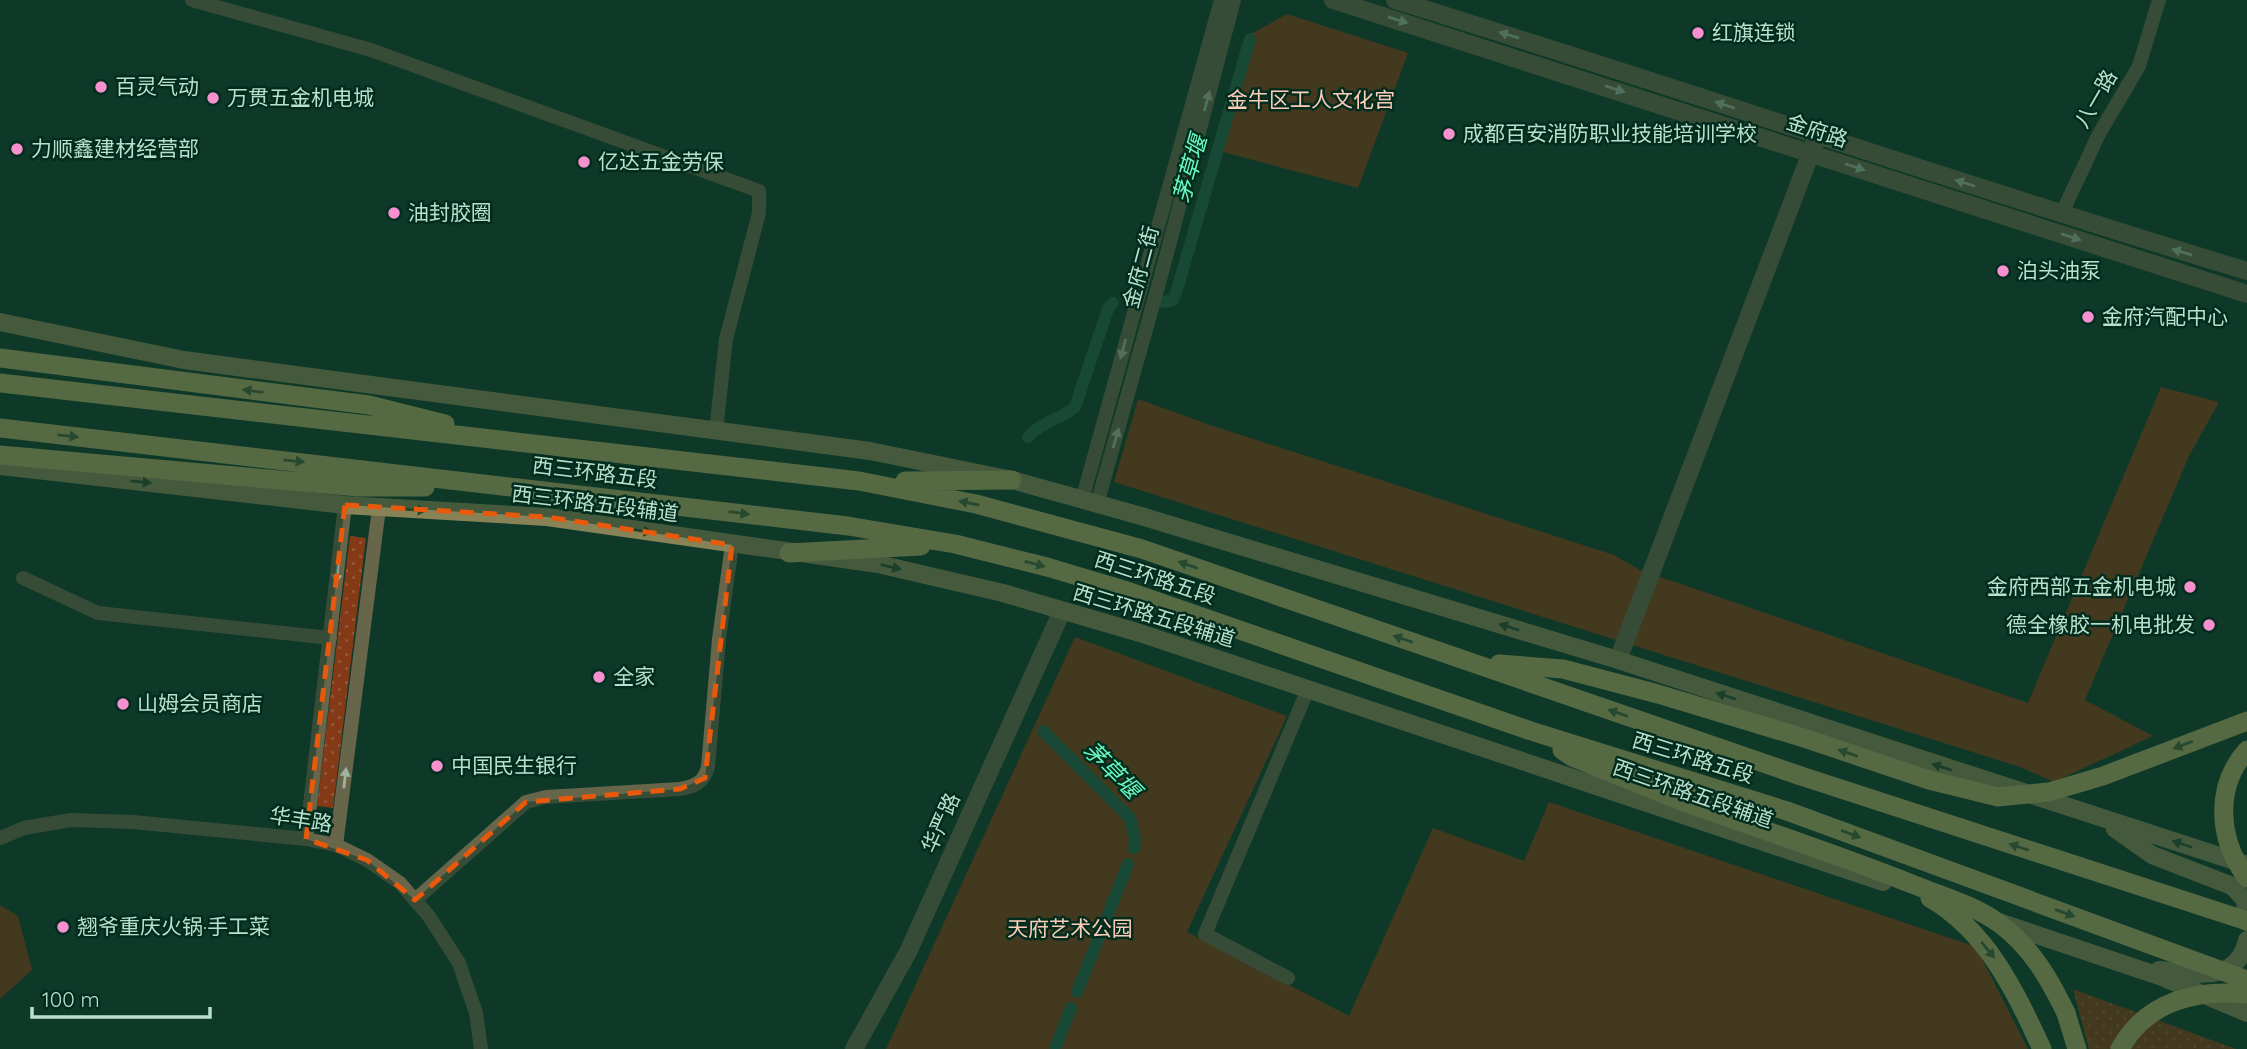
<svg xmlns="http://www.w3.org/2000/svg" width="2247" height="1049" font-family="Quicksand,'Noto Sans SC',sans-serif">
  <defs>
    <pattern id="grass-dots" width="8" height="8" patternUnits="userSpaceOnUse" patternTransform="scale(1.75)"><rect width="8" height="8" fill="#843a16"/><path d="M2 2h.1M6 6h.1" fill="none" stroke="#935637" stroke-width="1.8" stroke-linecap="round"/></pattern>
  </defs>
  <rect width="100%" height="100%" fill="#0e3828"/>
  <path fill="url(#grass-dots)" d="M 350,536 L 366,538 L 333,808 L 317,806 Z
    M 2073,989 L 2236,1049 L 2089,1049 Z"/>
  <path fill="#843a16" d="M 1287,14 L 1408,53 L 1358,188 L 1223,152 L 1244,38 Z
    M 2161,387 L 2219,402 L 2189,456 L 2085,700 L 2153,736 L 2054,782 L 2020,767 L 1114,482 L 1138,399 L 1210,425 L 1614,555 L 1640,570 L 2028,703 Z
    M 1075,637 L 1287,716 L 1187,932 L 1349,1016 L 1433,828 L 1524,861 L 1549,802 L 1976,947 L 2028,1049 L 886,1049 Z
    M 0,905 L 18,916 L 32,970 L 0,999 Z"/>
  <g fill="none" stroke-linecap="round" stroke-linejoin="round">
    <path stroke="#255e47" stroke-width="12" d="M 1163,302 L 1173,300 L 1176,293 L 1250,39
      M 1028,437 C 1044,420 1060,420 1075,407 L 1108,309 L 1113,303
      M 1043,731 L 1130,818 L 1135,839 L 1134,848
      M 1077,992 L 1128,864
      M 1055,1049 L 1071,1008"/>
    <path stroke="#67654a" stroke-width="14" d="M 192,0 L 371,50 L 759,191 L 759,213 L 726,339 L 716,431
      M 2061,215 L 2099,134 L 2139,66 L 2159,0
      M 1082,500 L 1221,0
      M 1097,504 L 1159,283 L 1234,0
      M 23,578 L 98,613 L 330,638
      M 0,838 L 24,828 L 71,820 L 133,822 L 306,839 L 336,845 L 367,860 L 400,883 L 428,915 L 459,963 L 476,1013 L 481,1049
      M 306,839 L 345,505
      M 336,845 L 379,508
      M 415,900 L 526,802 L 546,797 L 680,789 C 696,786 704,782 708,767 L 719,639 L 732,545
      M 1288,978 L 1205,934 L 1308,689"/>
    <path stroke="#67654a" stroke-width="18" d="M 1333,0 L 2247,294
      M 1395,0 C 1680,88 1962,185 2247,271
      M 1618,660 L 1815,142
      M 854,1049 L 908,952 L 1062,611"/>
    <path stroke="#878357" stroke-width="18" d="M 0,322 L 184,360 L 870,451 L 1012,480 L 1141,516 L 1618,660 L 2247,865
      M 0,466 L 345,505 L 547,517 L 878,564 L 1003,593 L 1140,633 L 1883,882
      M 2115,829 L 2152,855 L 2232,886 L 2245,900 L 2247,922
      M 1999,922 L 2162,977 L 2247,1013
      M 2159,970 C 2194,973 2237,985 2247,940"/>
    <path stroke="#aaa465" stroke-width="19" d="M 0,358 L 369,405 L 445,424
      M 0,383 L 859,481 L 976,504 L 1142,549 L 1798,775
      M 0,428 L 848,526 L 955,544 L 1047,567 L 1124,590 L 1531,731 L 1787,811
      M 0,455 L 358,487 L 425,487
      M 905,481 L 1012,480
      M 789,553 L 921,546
      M 1499,664 L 1563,669 L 1658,694 L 1804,738
      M 1562,750 L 1572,757 L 1681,801
      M 2066,1013 L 2077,1049"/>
    <path stroke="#aaa465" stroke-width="19" d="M 1804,738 L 1929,780 L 1998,797 L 2049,792 L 2103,776 L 2247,721
      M 2247,750 C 2214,787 2218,840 2247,878
      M 1798,775 L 2247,921
      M 1681,801 C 1760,829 1840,855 1917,886 C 1945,897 1976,906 2000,924 C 2031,947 2049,978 2066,1013
      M 1787,811 L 2247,980
      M 1930,898 C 1988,932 2015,991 2042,1049
      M 2120,1049 C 2146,1001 2197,989 2247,994"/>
  </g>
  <defs><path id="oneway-solid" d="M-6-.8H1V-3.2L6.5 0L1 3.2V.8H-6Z" transform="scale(1.75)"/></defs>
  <g fill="#9eb49f">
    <use href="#oneway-solid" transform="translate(1398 20) rotate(17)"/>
    <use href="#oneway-solid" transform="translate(1509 35) rotate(-163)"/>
    <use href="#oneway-solid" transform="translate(1615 89) rotate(18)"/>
    <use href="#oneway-solid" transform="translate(1207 101) rotate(-75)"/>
    <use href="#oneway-solid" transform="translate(1725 105) rotate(-162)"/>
    <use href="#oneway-solid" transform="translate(1855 167) rotate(18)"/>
    <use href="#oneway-solid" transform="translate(1965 183) rotate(-162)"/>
    <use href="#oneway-solid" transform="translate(2071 237) rotate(18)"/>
    <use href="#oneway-solid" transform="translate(2182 252) rotate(-163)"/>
    <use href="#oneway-solid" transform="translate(1123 349) rotate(105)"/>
    <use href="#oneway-solid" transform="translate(1116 438) rotate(-74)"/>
    <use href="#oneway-solid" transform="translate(337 573) rotate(97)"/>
    <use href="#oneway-solid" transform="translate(345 778) rotate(-83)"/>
  </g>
  <g fill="#455d3a">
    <use href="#oneway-solid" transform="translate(253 391) rotate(-173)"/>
    <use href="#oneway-solid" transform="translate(68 436) rotate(6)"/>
    <use href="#oneway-solid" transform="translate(294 461) rotate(6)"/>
    <use href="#oneway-solid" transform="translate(969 503) rotate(-168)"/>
    <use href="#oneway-solid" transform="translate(739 513) rotate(7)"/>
    <use href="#oneway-solid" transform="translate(1035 564) rotate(14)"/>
    <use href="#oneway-solid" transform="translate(1188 565) rotate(-161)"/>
    <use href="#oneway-solid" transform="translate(1403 639) rotate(-161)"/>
    <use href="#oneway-solid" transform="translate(1618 713) rotate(-161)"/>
    <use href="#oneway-solid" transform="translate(2183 745) rotate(159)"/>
    <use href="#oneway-solid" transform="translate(1848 753) rotate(-161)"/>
    <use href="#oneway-solid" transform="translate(1851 834) rotate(20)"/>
    <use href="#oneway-solid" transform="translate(2019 847) rotate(-162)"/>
    <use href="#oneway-solid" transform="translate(2065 913) rotate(20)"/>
    <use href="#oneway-solid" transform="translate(1988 950) rotate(50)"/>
  </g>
  <g fill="#2a472f">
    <use href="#oneway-solid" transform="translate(141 482) rotate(6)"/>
    <use href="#oneway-solid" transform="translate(416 510) rotate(3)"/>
    <use href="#oneway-solid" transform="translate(642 531) rotate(9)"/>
    <use href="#oneway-solid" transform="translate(891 567) rotate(13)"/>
    <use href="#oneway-solid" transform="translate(1509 627) rotate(-163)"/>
    <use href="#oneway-solid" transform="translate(1726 696) rotate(-162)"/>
    <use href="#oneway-solid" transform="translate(1942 767) rotate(-162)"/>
    <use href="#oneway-solid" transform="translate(2182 844) rotate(-162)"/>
  </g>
  <path d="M0 0H2247V1049H0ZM 345,505 L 547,517 L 732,545 L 705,778 L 680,789 L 526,802 L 415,900 L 367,860 L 306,839 Z" fill="#0e3828" fill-opacity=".55" fill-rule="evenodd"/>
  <path fill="none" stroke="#e8590c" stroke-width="5" stroke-dasharray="14 9" stroke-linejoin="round" d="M 345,505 L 547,517 L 732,545 L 705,778 L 680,789 L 526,802 L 415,900 L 367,860 L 306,839 Z"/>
  <g fill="#f790ce" stroke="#022d1e" stroke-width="2.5">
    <circle cx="1698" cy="33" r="7"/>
    <circle cx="101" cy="87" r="7"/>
    <circle cx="213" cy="98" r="7"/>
    <circle cx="1449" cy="134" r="7"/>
    <circle cx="17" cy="149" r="7"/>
    <circle cx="584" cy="162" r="7"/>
    <circle cx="394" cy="213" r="7"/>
    <circle cx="2003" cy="271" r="7"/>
    <circle cx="2088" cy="317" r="7"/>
    <circle cx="2190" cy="587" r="7"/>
    <circle cx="2209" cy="625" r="7"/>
    <circle cx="599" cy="677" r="7"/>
    <circle cx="123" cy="704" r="7"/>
    <circle cx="437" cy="766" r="7"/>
    <circle cx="63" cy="927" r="7"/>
  </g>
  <g text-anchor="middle" stroke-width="5" stroke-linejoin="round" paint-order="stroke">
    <g font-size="21" fill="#bbdfcd" stroke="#022d1e" text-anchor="start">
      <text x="1712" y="40">红旗连锁</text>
      <text x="115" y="94">百灵气动</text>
      <text x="227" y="105">万贯五金机电城</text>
      <text x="1463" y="141">成都百安消防职业技能培训学校</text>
      <text x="31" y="156">力顺鑫建材经营部</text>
      <text x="598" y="169">亿达五金劳保</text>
      <text x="408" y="220">油封胶圈</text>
      <text x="2017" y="278">泊头油泵</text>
      <text x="2102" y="324">金府汽配中心</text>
      <text x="2176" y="594" text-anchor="end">金府西部五金机电城</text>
      <text x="2195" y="632" text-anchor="end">德全橡胶一机电批发</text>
      <text x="613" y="684">全家</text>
      <text x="137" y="711">山姆会员商店</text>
      <text x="451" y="773">中国民生银行</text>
      <text x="77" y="934">翘爷重庆火锅·手工菜</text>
    </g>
    <g font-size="21" fill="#bbdfcd" stroke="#022d1e">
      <text transform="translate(2096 99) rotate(-60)" y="7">八一路</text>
      <text transform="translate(1817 131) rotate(18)" y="7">金府路</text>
      <text transform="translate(1141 267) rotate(-75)" y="7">金府二街</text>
      <text transform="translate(595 473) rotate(7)" y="7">西三环路五段</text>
      <text transform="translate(595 504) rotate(7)" y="7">西三环路五段辅道</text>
      <text transform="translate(1155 578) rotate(18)" y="7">西三环路五段</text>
      <text transform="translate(1154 616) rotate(17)" y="7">西三环路五段辅道</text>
      <text transform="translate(1693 758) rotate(17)" y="7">西三环路五段</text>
      <text transform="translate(1693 794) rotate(19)" y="7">西三环路五段辅道</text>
      <text transform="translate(301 820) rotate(9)" y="7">华丰路</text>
      <text transform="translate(941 823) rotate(-66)" y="7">华严路</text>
    </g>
    <g font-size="21" fill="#fbccb8" stroke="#022d1e">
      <text x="1311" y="107">金牛区工人文化宫</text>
      <text x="1070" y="936">天府艺术公园</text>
    </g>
    <g font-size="23" font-style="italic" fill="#69f9c0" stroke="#022d1e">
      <text transform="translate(1190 169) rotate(-74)" y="8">茅草堰</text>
      <text transform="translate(1112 770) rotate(45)" y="8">茅草堰</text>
    </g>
  </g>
  <path d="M32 1007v10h178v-10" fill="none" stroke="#bbdfcd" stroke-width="3.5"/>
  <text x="42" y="1007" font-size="21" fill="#bbdfcd" stroke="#022d1e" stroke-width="5" paint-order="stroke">100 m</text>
</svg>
